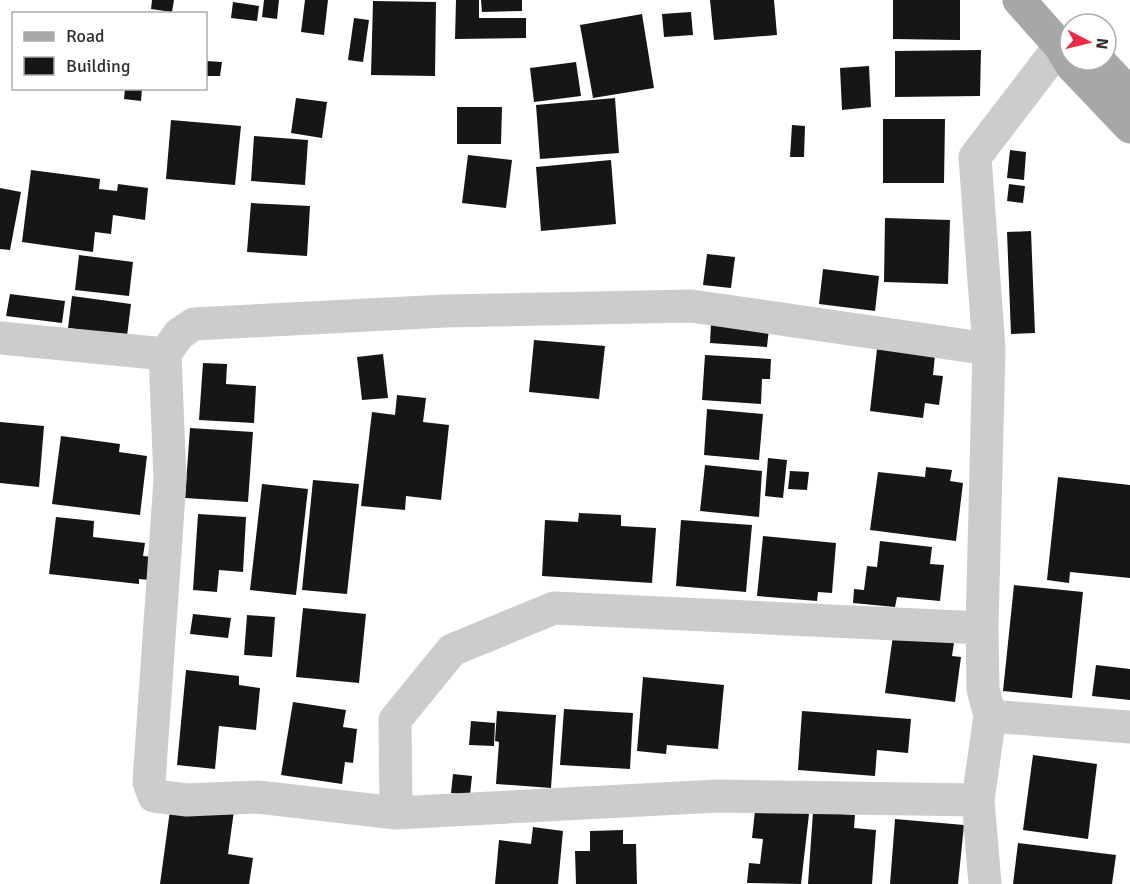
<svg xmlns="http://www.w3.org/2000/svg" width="1130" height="884" font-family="Signika,sans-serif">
  <rect width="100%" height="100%" fill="#fff"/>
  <path fill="#161616" d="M 152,0 L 174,0 L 172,12 L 151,9 Z
    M 264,0 L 279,0 L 277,19 L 262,17 Z
    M 305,0 L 328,0 L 324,35 L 301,32 Z
    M 456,0 L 479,0 L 479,18 L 526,18 L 526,38 L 455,39 Z
    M 481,0 L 522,0 L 522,11 L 482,12 Z
    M 710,0 L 774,0 L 777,35 L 714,40 Z
    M 893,0 L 960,0 L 960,40 L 893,39 Z
    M 373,1 L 436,2 L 435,76 L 371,75 Z
    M 233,2 L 259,6 L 257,21 L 231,18 Z
    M 691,12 L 693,35 L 664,37 L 662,14 Z
    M 642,14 L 654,88 L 593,98 L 580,25 Z
    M 354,18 L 369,20 L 363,62 L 348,60 Z
    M 981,50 L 980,96 L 895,97 L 895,51 Z
    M 206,61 L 222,62 L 220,76 L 206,76 Z
    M 576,62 L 581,96 L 534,102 L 530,68 Z
    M 869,66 L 871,107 L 842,110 L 840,68 Z
    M 125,88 L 142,88 L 141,101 L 124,99 Z
    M 296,98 L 327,102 L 322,138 L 291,133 Z
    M 615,98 L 619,153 L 540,159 L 536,105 Z
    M 457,107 L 502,107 L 501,144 L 457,144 Z
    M 883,119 L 945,119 L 944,183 L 883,183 Z
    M 171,120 L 241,126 L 235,185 L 166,179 Z
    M 792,125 L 805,126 L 804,157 L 790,157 Z
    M 254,136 L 308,140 L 305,185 L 251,181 Z
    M 1010,150 L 1026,152 L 1024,180 L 1007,178 Z
    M 468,155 L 512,160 L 506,208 L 462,203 Z
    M 611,160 L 616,224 L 541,231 L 536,167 Z
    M 31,170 L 100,179 L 99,189 L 117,191 L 118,184 L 148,188 L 145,220 L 113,215 L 111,234 L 95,232 L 93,252 L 22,242 Z
    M 1009,184 L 1025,186 L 1023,203 L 1007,201 Z
    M 0,188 L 21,192 L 10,250 L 0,249 Z
    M 251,203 L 310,206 L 307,256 L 247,252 Z
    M 885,218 L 950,220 L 948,284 L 884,282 Z
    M 1031,231 L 1035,333 L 1011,334 L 1007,232 Z
    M 707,254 L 735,257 L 731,288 L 703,285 Z
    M 79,255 L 133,262 L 129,296 L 75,290 Z
    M 823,269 L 879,276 L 875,311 L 819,304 Z
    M 10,294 L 65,301 L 62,323 L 6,316 Z
    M 72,296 L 131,304 L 127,336 L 68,328 Z
    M 711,323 L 769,328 L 767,347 L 710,343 Z
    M 534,340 L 605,346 L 599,399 L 529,392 Z
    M 877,349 L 935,355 L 933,375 L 943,376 L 939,405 L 925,403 L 923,418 L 870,411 Z
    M 383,354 L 388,398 L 362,400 L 357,357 Z
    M 705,355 L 771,359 L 770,379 L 762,379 L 761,404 L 702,400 Z
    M 203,363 L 227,364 L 226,384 L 256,386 L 254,423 L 199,420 Z
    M 397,395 L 426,398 L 423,422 L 449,425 L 441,500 L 406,496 L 405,510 L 361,506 L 372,412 L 395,415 Z
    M 707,409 L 763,414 L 759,460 L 704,455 Z
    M 0,422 L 44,426 L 39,487 L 0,483 Z
    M 190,428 L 253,432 L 248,502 L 185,498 Z
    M 61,436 L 120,444 L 119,452 L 147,456 L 140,515 L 52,504 Z
    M 768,458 L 787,460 L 783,498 L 765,496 Z
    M 705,465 L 762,471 L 759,517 L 700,511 Z
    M 926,467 L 952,470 L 950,481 L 963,483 L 956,541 L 870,530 L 878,472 L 925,477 Z
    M 790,471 L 809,472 L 807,490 L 788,489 Z
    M 1058,477 L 1130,485 L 1130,578 L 1070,572 L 1069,583 L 1047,580 Z
    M 313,480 L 359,484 L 347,594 L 302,590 Z
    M 262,484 L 308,489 L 296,595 L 250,590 Z
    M 579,513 L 621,515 L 621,526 L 656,528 L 652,583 L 542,576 L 545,520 L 578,522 Z
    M 198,514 L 246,517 L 243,572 L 219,570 L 217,592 L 193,590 Z
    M 56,517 L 94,521 L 93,537 L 145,543 L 143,556 L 153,557 L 150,580 L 139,579 L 139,584 L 49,574 Z
    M 681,520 L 752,525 L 746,592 L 676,586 Z
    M 763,536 L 836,543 L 832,593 L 818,592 L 817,601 L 757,596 Z
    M 880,541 L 932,547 L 930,564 L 944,565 L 940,601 L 897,597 L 895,607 L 853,603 L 854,589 L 864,590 L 867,566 L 877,567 Z
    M 1014,585 L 1083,592 L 1072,698 L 1003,691 Z
    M 303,608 L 366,614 L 359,683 L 296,677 Z
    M 193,614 L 231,618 L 228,638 L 190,634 Z
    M 247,615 L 275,617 L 272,657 L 244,655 Z
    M 894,628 L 955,636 L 952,656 L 961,657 L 955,702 L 885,693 Z
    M 1096,665 L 1130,669 L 1130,700 L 1092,696 Z
    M 186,670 L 239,676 L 239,685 L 260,688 L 256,730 L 219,726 L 215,769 L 177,765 Z
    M 643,677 L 724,685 L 718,749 L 667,745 L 666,754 L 637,751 Z
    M 293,702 L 346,710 L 343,727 L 357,729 L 353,763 L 345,762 L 342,784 L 281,775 Z
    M 564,709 L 633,713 L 630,769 L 560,765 Z
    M 497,711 L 556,715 L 551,788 L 496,784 L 499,742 L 495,741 Z
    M 802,711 L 911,719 L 908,753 L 877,750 L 875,776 L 798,770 Z
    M 471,721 L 495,723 L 494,746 L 469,745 Z
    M 1033,755 L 1097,764 L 1088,839 L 1023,830 Z
    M 453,774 L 472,776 L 470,795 L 451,793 Z
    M 171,803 L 234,811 L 228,854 L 253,858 L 249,884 L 160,884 Z
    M 810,805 L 801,884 L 747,883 L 749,863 L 760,864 L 763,839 L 752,838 L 755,811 Z
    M 813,812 L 855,815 L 854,828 L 876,830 L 872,884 L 808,884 Z
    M 895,819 L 964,825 L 958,884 L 890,884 Z
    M 533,827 L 563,831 L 558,884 L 495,884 L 499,840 L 531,844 Z
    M 623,830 L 623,844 L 636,844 L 637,884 L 576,884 L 575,851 L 590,851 L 590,831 Z
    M 1018,843 L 1116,855 L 1112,884 L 1013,884 Z"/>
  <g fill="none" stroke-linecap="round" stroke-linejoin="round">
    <path stroke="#ccc" stroke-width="33" d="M 0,338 L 165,354
      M 990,716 L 1130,727
      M 978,800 L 718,796 L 396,813 L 258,797 L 187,800 L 154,796 L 149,782 L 170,480 L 165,354 L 179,334 L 194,324 L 445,311 L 691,306 L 989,349
      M 396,813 L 395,720 L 452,650 L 554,608 L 982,628
      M 985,884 L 978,800 L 990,716 L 983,689 L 982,628 L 989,349 L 975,157 L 1060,46"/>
    <path stroke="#a7a7a7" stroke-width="33" d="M 1019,0 L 1060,46 L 1072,66 L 1130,127
      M 1098,60 L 1130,94"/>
  </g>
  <rect x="12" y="12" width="195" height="78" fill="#ffffff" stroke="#acacac" stroke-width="1.5"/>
  <rect x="24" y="32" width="30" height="9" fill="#a7a7a7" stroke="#acacac" stroke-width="1.5"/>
  <text x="66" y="42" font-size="18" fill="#2f2f2f">Road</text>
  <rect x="24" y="57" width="30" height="18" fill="#161616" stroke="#acacac" stroke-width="1.5"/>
  <text x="66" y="72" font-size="18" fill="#2f2f2f">Building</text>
  <g transform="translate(1088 42) rotate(97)"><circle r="28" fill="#ffffff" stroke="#acacac" stroke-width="1.5"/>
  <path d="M0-4.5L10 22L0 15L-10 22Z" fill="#ec2a45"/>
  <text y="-9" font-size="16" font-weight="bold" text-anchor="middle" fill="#2f2f2f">N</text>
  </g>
</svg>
